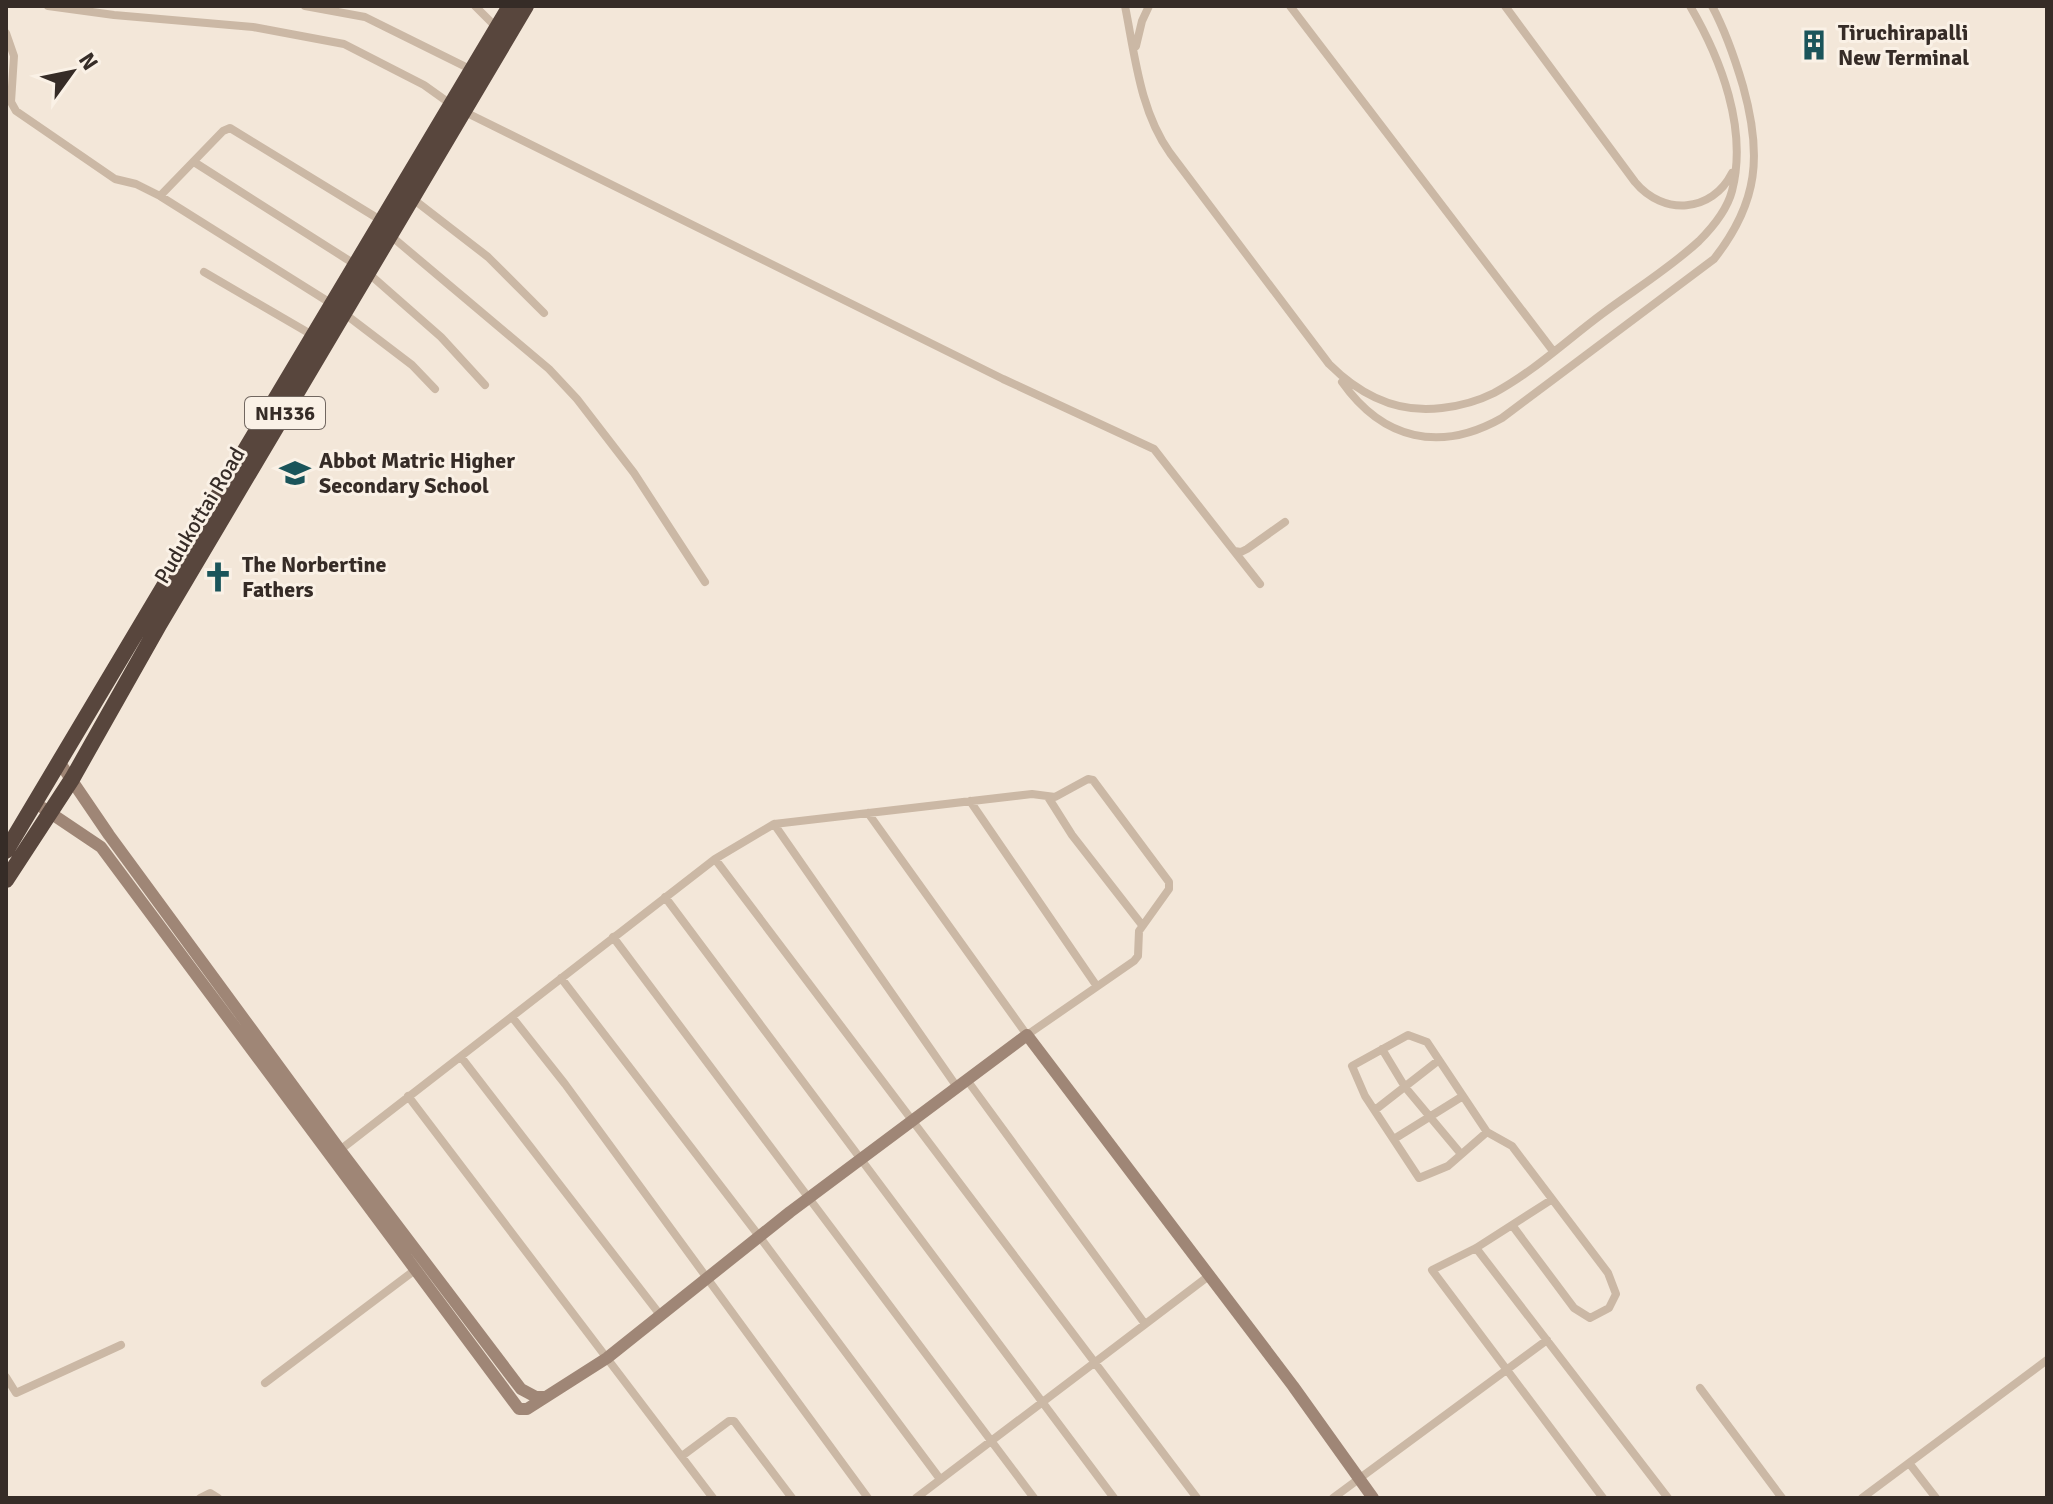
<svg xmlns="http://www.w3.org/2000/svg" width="2053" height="1504" font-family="Signika,sans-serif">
  <rect width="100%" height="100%" fill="#f3e7d9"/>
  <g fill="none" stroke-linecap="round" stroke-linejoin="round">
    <path stroke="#cbb8a5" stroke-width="8" d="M 48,6 L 114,15 L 253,27 L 344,44 L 424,85 L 452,105
      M 305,6 L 365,17 L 472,70
      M 475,6 L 497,28
      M 1125,6 C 1135,56 1140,111 1170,153 L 1329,364 C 1360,395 1397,414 1442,408 C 1460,406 1478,401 1494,393 C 1533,372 1567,340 1602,314 C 1634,290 1670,268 1699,241 C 1713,227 1727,210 1732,191 C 1748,129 1721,59 1690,6
      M 1290,6 L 1553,351
      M 1505,6 L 1635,182 C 1663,216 1712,213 1732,173
      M 6,33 L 14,56 L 11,102 L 16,111 L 115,179 L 136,184 L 160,196 L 332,304
      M 1136,46 L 1142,21 L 1149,6
      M 465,112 L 1003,379 L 1154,449 L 1234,551 L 1241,552 L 1247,549 L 1285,522
      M 194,162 L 356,265
      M 160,196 L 223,131 L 230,128 L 382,221
      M 413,199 L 488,257 L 544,313
      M 391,236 L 549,369 L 577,399 L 634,473 L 705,582
      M 204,272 L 314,336
      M 367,272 L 441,337 L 485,385
      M 345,314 L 412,365 L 435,389
      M 1342,382 C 1383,440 1440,453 1502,418 L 1714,259 C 1759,202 1762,154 1743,86 C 1735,59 1726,32 1712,6
      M 1234,551 L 1260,584
      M 1048,797 L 1072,835 L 1142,925
      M 970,801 L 1096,985
      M 774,824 L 957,1087
      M 715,859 L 1197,1498
      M 665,897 L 1114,1498
      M 613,937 L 1034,1498
      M 561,978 L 759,1236 L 940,1479
      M 512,1017 L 565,1084 L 868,1498
      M 1382,1049 L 1405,1087 L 1461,1154
      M 461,1057 L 661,1316
      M 967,1080 L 1145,1324
      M 408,1096 L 713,1498
      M 1375,1110 L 1439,1060
      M 1487,1132 L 1448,1166 L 1419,1178 L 1365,1096 L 1352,1066 L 1408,1035 L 1427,1042 L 1487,1132 L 1512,1146 L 1608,1273 L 1616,1294 L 1609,1308 L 1590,1318 L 1574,1308 L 1512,1225
      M 1394,1139 L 1463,1096
      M 340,1150 L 715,859 L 774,824 L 1032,794 L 1055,797 L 1088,779 L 1093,780 L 1169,882 L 1169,889 L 1139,931 L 1138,956 L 1134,961 L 1027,1035 L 868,813
      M 1551,1200 L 1476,1248 L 1432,1270 L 1603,1498
      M 1476,1248 L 1668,1498
      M 6,1377 L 16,1393 L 121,1345
      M 265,1383 L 415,1270
      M 1700,1388 L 1782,1498
      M 682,1456 L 729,1421 L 734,1421 L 792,1498
      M 1909,1463 L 1936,1498
      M 200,1498 L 210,1493 L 218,1498
      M 916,1498 L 1210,1275
      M 1333,1498 L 1547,1340
      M 1862,1498 L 2047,1360"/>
    <path stroke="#9f8676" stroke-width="12" d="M 60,763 L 109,835 L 340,1150 L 521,1389 L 536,1397 L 545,1397
      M 43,808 L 101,847 L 519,1409 L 527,1409 L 607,1358 L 790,1212 L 1027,1035 L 1293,1386 L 1373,1498"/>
    <path stroke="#58463d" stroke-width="16" d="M 6,851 L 510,6
      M 6,880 L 72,779 L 159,625 L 526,6"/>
  </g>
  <defs>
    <g id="building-bare" transform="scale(2.4)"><path d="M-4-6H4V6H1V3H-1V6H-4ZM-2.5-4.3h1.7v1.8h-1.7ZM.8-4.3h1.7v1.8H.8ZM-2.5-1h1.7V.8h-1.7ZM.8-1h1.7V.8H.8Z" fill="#1a545a" stroke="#faf1e6" stroke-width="2.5" paint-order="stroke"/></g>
    <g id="school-bare" transform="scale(2.4)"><path d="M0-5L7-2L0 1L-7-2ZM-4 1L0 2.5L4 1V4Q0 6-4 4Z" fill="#1a545a" stroke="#faf1e6" stroke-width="2.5" paint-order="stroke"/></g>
    <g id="church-bare" transform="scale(2.4)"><path d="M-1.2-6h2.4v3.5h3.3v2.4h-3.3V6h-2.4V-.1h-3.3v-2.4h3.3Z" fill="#1a545a" stroke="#faf1e6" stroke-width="2.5" paint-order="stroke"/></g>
  </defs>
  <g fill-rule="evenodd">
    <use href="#building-bare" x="1814" y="45"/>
    <use href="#school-bare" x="295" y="473"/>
    <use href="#church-bare" x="218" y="577"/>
  </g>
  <g text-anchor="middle" stroke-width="6" stroke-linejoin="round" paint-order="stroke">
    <rect fill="#faf1e6" stroke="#716760" stroke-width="2" x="245" y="397" width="80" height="32" rx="6"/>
    <g font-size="20" font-weight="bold" fill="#362c27">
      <text x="285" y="420">NH336</text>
    </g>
    <g font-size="22" font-weight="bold" fill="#362c27" stroke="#faf1e6" text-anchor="start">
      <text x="1838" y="40">Tiruchirapalli<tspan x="1838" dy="25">New Terminal</tspan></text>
      <text x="319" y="468">Abbot Matric Higher<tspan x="319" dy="25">Secondary School</tspan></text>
      <text x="242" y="572">The Norbertine<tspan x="242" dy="25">Fathers</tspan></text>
    </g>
    <g font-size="22" fill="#362c27" stroke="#faf1e6">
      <text transform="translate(199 515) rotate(-59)" y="8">Pudukottai Road</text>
    </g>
  </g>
  <rect width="2053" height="1504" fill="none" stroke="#362c27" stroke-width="16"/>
  <g transform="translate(72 72) rotate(57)" stroke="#faf1e6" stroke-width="6" paint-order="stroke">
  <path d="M0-6L14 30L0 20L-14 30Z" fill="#362c27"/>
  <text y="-12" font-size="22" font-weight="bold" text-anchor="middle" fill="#362c27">N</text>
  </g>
</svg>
